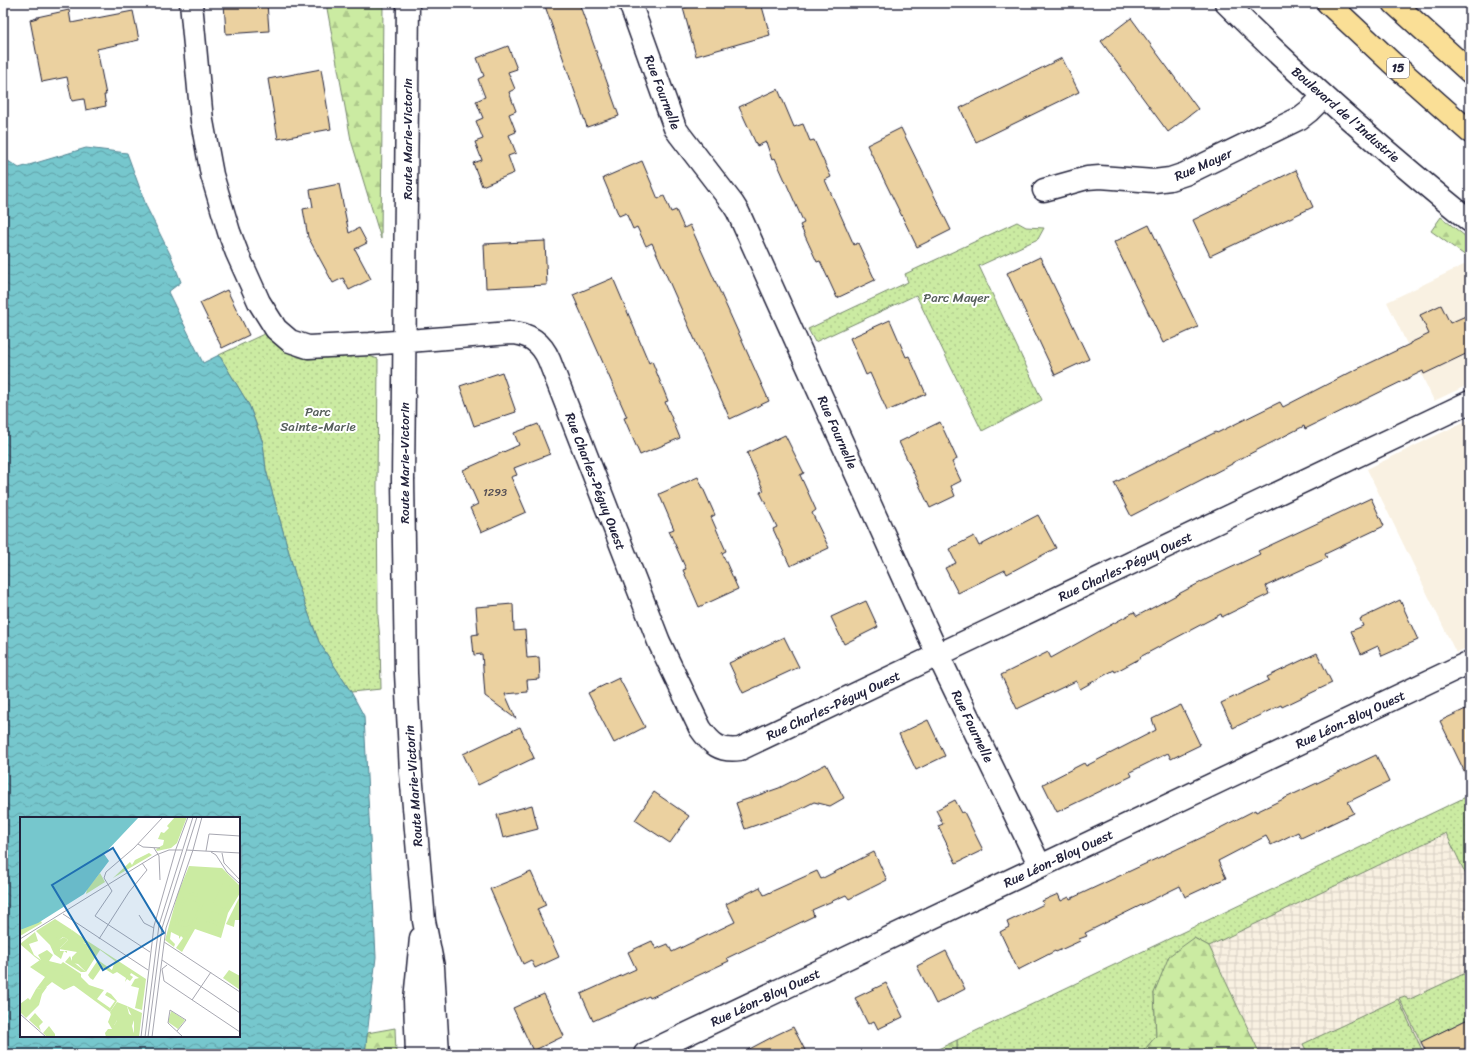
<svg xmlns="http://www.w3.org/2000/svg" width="1473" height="1057" font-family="Sriracha,sans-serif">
  <defs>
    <pattern id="industrial-grid" width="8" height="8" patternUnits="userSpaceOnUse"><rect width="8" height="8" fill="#f9f1e2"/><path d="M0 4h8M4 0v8" fill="none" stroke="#d5cec3"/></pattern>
    <pattern id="grass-dots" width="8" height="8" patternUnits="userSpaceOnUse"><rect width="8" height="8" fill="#cbeba2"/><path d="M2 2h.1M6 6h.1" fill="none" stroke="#aec98c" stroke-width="1.8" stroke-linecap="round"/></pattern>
    <pattern id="forest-firs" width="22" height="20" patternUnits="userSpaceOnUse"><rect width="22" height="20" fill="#cbeba2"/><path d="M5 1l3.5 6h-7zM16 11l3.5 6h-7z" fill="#aec98c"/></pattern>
    <pattern id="water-waves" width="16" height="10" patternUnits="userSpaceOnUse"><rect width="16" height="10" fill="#76c7cd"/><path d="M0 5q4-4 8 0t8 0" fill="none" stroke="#60a1a8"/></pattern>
  </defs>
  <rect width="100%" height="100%" fill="#fff"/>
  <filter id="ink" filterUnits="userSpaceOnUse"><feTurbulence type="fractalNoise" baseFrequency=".025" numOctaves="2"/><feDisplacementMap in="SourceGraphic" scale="8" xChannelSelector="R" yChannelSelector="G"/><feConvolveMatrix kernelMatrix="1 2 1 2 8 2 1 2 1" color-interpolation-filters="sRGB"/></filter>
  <g filter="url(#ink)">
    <path fill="#f9f1e2" d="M 1470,262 L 1470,384 L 1434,401 L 1387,302 Z
      M 1470,419 L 1470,646 L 1456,653 L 1367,469 Z"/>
    <path fill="url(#industrial-grid)" d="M 1470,795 L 1470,1054 L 928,1054 L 1190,929 Z"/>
    <path fill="url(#grass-dots)" stroke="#76866e" d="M 1017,222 L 1026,227 L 1044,228 L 1038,239 L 979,266 L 1042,400 L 982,431 L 916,295 L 815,342 L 808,329 L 908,282 L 905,274 Z
      M 266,333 L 277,344 L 298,357 L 308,359 L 366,355 L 378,359 L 377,487 L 378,617 L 380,640 L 381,689 L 351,692 L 319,642 L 298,585 L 266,470 L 263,442 L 249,405 L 219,355 Z
      M 1470,795 L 1470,883 L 1446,833 L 1209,946 L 1194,938 L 1154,993 L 1156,1036 L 1141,1054 L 957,1054 L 957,1040 Z
      M 1470,971 L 1470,1018 L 1421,1042 L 1399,998 L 1405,996 L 1408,1000 Z
      M 1398,999 L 1424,1054 L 1308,1054 L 1303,1044 Z"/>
    <path fill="url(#forest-firs)" stroke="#76866e" d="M 326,3 L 383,3 L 381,239 L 351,140 Z
      M 1441,217 L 1470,240 L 1470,259 L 1431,231 Z
      M 1194,938 L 1209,946 L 1260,1054 L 1141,1054 L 1156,1036 L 1154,993 L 1169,956 Z
      M 395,1028 L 396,1054 L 365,1054 L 367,1033 Z
      M 957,1040 L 957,1054 L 928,1054 Z"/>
    <path fill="url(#water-waves)" stroke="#548593" fill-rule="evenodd" d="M 86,148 L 127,153 L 147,208 L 171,256 L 181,282 L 168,292 L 203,363 L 219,355 L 249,405 L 263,443 L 266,470 L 298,585 L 319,642 L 351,692 L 364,716 L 376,957 L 365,1054 L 3,1054 L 3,153 L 5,159 L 19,168 ZM 21,818 L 239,818 L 239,1036 L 21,1036 Z"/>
    <path fill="#ebd1a0" stroke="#22223b" d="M 224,3 L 267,3 L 269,31 L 226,34 Z
      M 544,3 L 579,3 L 619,116 L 587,127 Z
      M 701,3 L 761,3 L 770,35 L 696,56 L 683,8 Z
      M 69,10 L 71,23 L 133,11 L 139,40 L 97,49 L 106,95 L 104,95 L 106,106 L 86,110 L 84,99 L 72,101 L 67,77 L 42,82 L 30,20 L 37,18 L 37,17 Z
      M 1131,18 L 1198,109 L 1168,132 L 1101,41 Z
      M 508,46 L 517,69 L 508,72 L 515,89 L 509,92 L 516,111 L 509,114 L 516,132 L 509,135 L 516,153 L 508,156 L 514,173 L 482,186 L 473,163 L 482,160 L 475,142 L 483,139 L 476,121 L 483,118 L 476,101 L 485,97 L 478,79 L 484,76 L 477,58 Z
      M 1062,58 L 1079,92 L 976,142 L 960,108 Z
      M 321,69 L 331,129 L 278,139 L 268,79 Z
      M 778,89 L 794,127 L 803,124 L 810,141 L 814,140 L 831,177 L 825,180 L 854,245 L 858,243 L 875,280 L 837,298 L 820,261 L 817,262 L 800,225 L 804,223 L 775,158 L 772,160 L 766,142 L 757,146 L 739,107 Z
      M 901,128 L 951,230 L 917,247 L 867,145 Z
      M 642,161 L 658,199 L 664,196 L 671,212 L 676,210 L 684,228 L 690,225 L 769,401 L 730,419 L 652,243 L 646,246 L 637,227 L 633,229 L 626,213 L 619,216 L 603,178 Z
      M 1296,170 L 1313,207 L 1210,256 L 1193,220 Z
      M 339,184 L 349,233 L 359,228 L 367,243 L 355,249 L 371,279 L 349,290 L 343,278 L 333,283 L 308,237 L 303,209 L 313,207 L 310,190 Z
      M 1149,225 L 1198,327 L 1163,343 L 1114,242 Z
      M 545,241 L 547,285 L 486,288 L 484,244 Z
      M 1040,257 L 1089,359 L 1055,375 L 1007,273 Z
      M 613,278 L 649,363 L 652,361 L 668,401 L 665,402 L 680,438 L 640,455 L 624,418 L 627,417 L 573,295 Z
      M 227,290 L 249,335 L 222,348 L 200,303 Z
      M 1441,305 L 1450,323 L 1470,314 L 1470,352 L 1424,374 L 1423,371 L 1305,429 L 1304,426 L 1232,463 L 1232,464 L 1131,516 L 1114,483 L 1216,432 L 1217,433 L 1280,402 L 1283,407 L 1351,372 L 1410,344 L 1410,343 L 1429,334 L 1420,315 Z
      M 890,320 L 906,357 L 909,356 L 926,394 L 887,411 L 870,373 L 866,375 L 850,338 Z
      M 502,372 L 516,412 L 474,426 L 460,386 Z
      M 940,422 L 957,459 L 952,462 L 961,481 L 951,486 L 955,496 L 930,508 L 899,442 Z
      M 538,424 L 550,454 L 514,468 L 517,475 L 511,477 L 526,512 L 481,532 L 470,508 L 478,504 L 463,470 L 519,445 L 514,433 Z
      M 785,435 L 804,473 L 800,475 L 816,510 L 812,513 L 829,548 L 790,566 L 773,529 L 777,527 L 760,492 L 764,491 L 747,453 Z
      M 698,477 L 715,515 L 711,517 L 726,551 L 722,553 L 738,589 L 699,607 L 683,570 L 686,569 L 669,531 L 674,529 L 659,494 Z
      M 1371,498 L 1384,526 L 1325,554 L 1327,558 L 1266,586 L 1269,594 L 1222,617 L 1221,614 L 1140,657 L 1141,658 L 1115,672 L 1114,670 L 1080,689 L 1076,681 L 1017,709 L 1001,675 L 1048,652 L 1051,658 L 1134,612 L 1137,616 L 1203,581 L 1260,554 L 1258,551 Z
      M 1038,515 L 1056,548 L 1007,574 L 1005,570 L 958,593 L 945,568 L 956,563 L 949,549 L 974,536 L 979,546 Z
      M 1400,600 L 1418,640 L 1382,656 L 1378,646 L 1361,654 L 1351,631 L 1363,626 L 1360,619 Z
      M 866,601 L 878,627 L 844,644 L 831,617 Z
      M 513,604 L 514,631 L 525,630 L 527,658 L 539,657 L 540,679 L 527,680 L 528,692 L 505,694 L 516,719 L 485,696 L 482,654 L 474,655 L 472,635 L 478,634 L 476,607 Z
      M 784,637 L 799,667 L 743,693 L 729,663 Z
      M 1317,653 L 1332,683 L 1282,707 L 1281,705 L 1233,728 L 1221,703 L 1269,680 L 1267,677 Z
      M 619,678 L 645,727 L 614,743 L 588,693 Z
      M 1181,705 L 1200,745 L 1171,759 L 1168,753 L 1130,772 L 1132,776 L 1057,812 L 1043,784 L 1084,763 L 1086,766 L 1156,730 L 1152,719 Z
      M 1470,707 L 1470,783 L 1440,721 Z
      M 928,720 L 945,756 L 916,770 L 899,734 Z
      M 520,727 L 534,758 L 478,785 L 463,754 Z
      M 1376,755 L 1389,782 L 1348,802 L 1354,813 L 1301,838 L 1298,832 L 1271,845 L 1266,836 L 1218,861 L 1226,878 L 1185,897 L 1180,886 L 1085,933 L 1087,936 L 1079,939 L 1080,941 L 1056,952 L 1055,951 L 1018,970 L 1000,932 L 1009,927 L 1007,922 L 1044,904 L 1042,901 L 1058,894 L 1061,901 L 1069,897 L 1070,899 L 1220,829 L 1220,828 L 1255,810 L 1256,812 Z
      M 826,764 L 844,798 L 830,806 L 814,802 L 796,811 L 745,829 L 736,803 L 779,788 Z
      M 654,792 L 689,816 L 670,843 L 635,820 Z
      M 955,800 L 962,813 L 964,812 L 983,850 L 956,863 L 938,826 L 943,824 L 936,810 Z
      M 532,805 L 538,829 L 503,838 L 497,815 Z
      M 874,852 L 887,880 L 849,899 L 846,895 L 812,910 L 814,916 L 727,958 L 729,961 L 650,998 L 649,996 L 593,1021 L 581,994 L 636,969 L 628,952 L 652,941 L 656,949 L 668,944 L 672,952 L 735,922 L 726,904 L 760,887 L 764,895 L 817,871 L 821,879 Z
      M 531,872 L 546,905 L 537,909 L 559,957 L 535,968 L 531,960 L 523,964 L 490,889 Z
      M 946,951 L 965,989 L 936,1004 L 917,966 Z
      M 886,983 L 903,1017 L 878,1029 L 874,1021 L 868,1024 L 855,998 Z
      M 544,994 L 564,1036 L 533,1051 L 513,1008 Z
      M 1470,1018 L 1470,1054 L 1427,1054 L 1421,1042 Z
      M 793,1027 L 807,1054 L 740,1054 L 776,1035 Z"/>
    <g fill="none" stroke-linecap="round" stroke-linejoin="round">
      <g stroke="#22223b" stroke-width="25">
        <path id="minor" d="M 191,3 L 202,121 L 212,175 L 229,232 L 237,253 L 259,302 L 276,329 L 290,341 L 308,347 L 370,344 L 510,333 C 529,333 542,343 549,360 L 659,642 L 700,728 C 711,744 720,752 740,749 L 1470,402
          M 408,3 L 403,480 L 406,673 L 411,773 L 424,921 L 433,967 L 438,1054
          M 630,3 L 675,128 L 680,135 L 733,204 L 738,212 L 938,655 L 1040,866
          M 1226,3 C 1303,80 1385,152 1470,221
          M 1044,190 L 1087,178 L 1100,177 L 1154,181 L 1170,179 L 1185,174 L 1300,118 L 1309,111 L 1324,96
          M 417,1054 L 415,1000 L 421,938
          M 645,1054 L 1470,662"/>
      </g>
      <g stroke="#22223b" stroke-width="25">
        <path id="highway" d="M 1328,3 L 1391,62 L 1470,132
          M 1394,3 L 1470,72"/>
      </g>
      <use href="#minor" stroke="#fff" stroke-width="22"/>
      <use href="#highway" stroke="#fadf96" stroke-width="22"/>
    </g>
  </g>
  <g text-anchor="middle" stroke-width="4" stroke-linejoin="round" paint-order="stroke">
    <g font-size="11" fill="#544e54">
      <text x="495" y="496">1293</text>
    </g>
    <rect fill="#fff" stroke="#646476" stroke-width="1" x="1387" y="58" width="22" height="20" rx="3"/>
    <g font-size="12" font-weight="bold" fill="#22223b">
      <text x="1398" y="72">15</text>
    </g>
    <g font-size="13" fill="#22223b" stroke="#fff">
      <text transform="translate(663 92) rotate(69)" y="5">Rue Fournelle</text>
      <text transform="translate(1346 114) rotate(41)" y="5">Boulevard de l'Industrie</text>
      <text transform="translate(407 139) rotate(-90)" y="5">Route Marie-Victorin</text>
      <text transform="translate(1203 164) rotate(-24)" y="5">Rue Mayer</text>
      <text transform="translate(838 432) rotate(66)" y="5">Rue Fournelle</text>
      <text transform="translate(404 463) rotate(-90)" y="5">Route Marie-Victorin</text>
      <text transform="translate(596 481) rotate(69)" y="5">Rue Charles-Péguy Ouest</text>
      <text transform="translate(1125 566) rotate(-25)" y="5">Rue Charles-Péguy Ouest</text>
      <text transform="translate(833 705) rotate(-25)" y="5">Rue Charles-Péguy Ouest</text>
      <text transform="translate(1350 719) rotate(-25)" y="5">Rue Léon-Bloy Ouest</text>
      <text transform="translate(973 726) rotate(64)" y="5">Rue Fournelle</text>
      <text transform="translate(413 786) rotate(-94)" y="5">Route Marie-Victorin</text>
      <text transform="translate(1058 858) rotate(-25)" y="5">Rue Léon-Bloy Ouest</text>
      <text transform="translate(765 997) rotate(-25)" y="5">Rue Léon-Bloy Ouest</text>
    </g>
    <g font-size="13" fill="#555e5a" stroke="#fff">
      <text x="956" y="302">Parc Mayer</text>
      <text x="318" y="416">Parc<tspan x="318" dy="15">Sainte-Marie</tspan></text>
    </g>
  </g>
  <g transform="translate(20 817)">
    <rect width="220" height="220" fill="#fff"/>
    <path d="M 155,0 L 167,0 L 157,26 L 151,31 L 137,34 L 136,32 L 143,28 L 144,23 L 138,22 L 141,15 L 144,16 L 149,11 L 147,9 ZM 169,49 L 202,51 L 220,69 L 220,76 L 208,96 L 201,121 L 175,112 L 162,135 L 156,131 L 163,121 L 161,119 L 159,122 L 159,119 L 151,115 L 150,122 L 155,127 L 154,130 L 145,123 L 158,76 ZM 80,56 L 85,65 L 66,77 L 67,72 ZM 220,79 L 220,103 L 215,103 L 214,110 L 206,107 ZM 35,102 L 52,113 L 39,123 L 44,120 L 48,123 L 40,131 L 40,134 L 47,134 L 47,136 L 44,134 L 41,142 L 34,137 L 30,128 L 16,114 ZM 15,115 L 18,124 L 9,127 L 14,138 L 21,143 L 18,138 L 27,133 L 33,138 L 29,144 L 41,147 L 43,145 L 61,157 L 61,160 L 69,168 L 84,173 L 77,182 L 90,191 L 95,184 L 85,178 L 87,175 L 91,177 L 97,184 L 90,195 L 15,140 L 0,127 ZM 66,123 L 126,162 L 122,193 L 115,191 L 119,171 L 111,169 L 115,162 L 119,161 L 111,156 L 110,158 L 113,160 L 110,164 L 107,162 L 105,165 L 106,161 L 97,155 L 93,157 L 82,150 L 73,163 L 70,161 L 68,158 L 78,143 L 92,153 L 95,144 L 80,133 L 68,133 L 66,126 L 62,127 ZM 50,139 L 52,144 L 66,155 L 61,155 L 45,145 ZM 209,153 L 220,159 L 220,173 L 203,161 ZM 27,170 L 22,177 L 19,188 L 6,201 L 0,195 L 0,187 L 8,181 L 10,183 L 16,172 ZM 107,189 L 122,196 L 119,220 L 86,220 L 85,216 L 88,212 L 92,212 L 88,205 L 91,197 L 97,204 L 94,208 L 104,207 L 114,216 L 114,204 ZM 151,194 L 165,203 L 158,212 L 148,205 ZM 15,196 L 23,205 L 19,209 L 21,214 L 9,203 ZM 29,209 L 35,217 L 35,220 L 27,220 L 23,216 Z" fill="#cbeba2"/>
    <path d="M 129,36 L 132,38 L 93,61 L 110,45 L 112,48 L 115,43 ZM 21,104 L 22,106 L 0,119 L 0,113 L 4,110 ZM 52,113 L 66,123 L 63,126 L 67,127 L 68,133 L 80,133 L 66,155 L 58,147 L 52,146 L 52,140 L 57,135 L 39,132 L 48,123 L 44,120 L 36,121 ZM 20,143 L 55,168 L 44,173 L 32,165 L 25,171 L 16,172 L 25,160 L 10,150 ZM 97,185 L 107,189 L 109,197 L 115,200 L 112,209 L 114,217 L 104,208 L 101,211 L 94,208 L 97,204 L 92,201 L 90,195 Z" fill="#cbeba2"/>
    <path d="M 203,66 L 214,71 L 205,92 L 193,87 ZM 172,75 L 180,78 L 184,86 L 172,112 L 162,114 L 156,109 L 155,99 L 164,80 ZM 170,78 L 178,80 L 181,86 L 171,108 L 164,110 L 159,108 L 157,101 L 165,82 ZM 167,81 L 180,87 L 171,107 L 158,101 ZM 192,94 L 205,100 L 202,107 L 189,101 ZM 187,104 L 201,110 L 198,118 L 184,112 Z" fill="#cbeba2" fill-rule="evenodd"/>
    <path d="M 0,0 L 119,0 L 84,37 L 89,44 L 64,77 L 18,106 L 0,113 Z" fill="#76c7cd"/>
    <path fill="none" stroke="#a7a7b1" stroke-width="1" d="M 118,27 L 123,30 L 140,31M 134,31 L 139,39 L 140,63M 156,32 L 168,0M 166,33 L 220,36M 173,33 L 182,0M 186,34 L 189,17 L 220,19M 191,35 L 196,38 L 207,55 L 220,67M 202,36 L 204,46 L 220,63M 43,97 L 128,153M 119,98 L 124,106 L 134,111M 0,122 L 136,38 L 149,33 L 162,33M 79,122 L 109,75 L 127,53 L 122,46M 144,125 L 220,175M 130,135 L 75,99 L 92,74 L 84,61 L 86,55 L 114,31 L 143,0M 142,143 L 220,196M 147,148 L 142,152 L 144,164 L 220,215M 172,183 L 191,155M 0,197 L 26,220M 157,214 L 166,203 L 150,193 L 148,206 L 163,220M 121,220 L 134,109 L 156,32M 125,220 L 139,108 L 173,0M 128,220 L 142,111 L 177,0M 132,220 L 146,111 L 173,33"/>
    <path fill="#1f6fb2" fill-opacity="0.15" stroke="#1f6fb2" stroke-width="2" d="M 93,31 L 144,116 L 83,153 L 32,68 Z"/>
    <rect width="220" height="220" fill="none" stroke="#22223b" stroke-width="2"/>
  </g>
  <rect width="1473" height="1057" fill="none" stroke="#fff" stroke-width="16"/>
  <rect x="8" y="8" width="1457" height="1041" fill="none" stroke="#22223b" stroke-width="1.5" filter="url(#ink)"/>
</svg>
